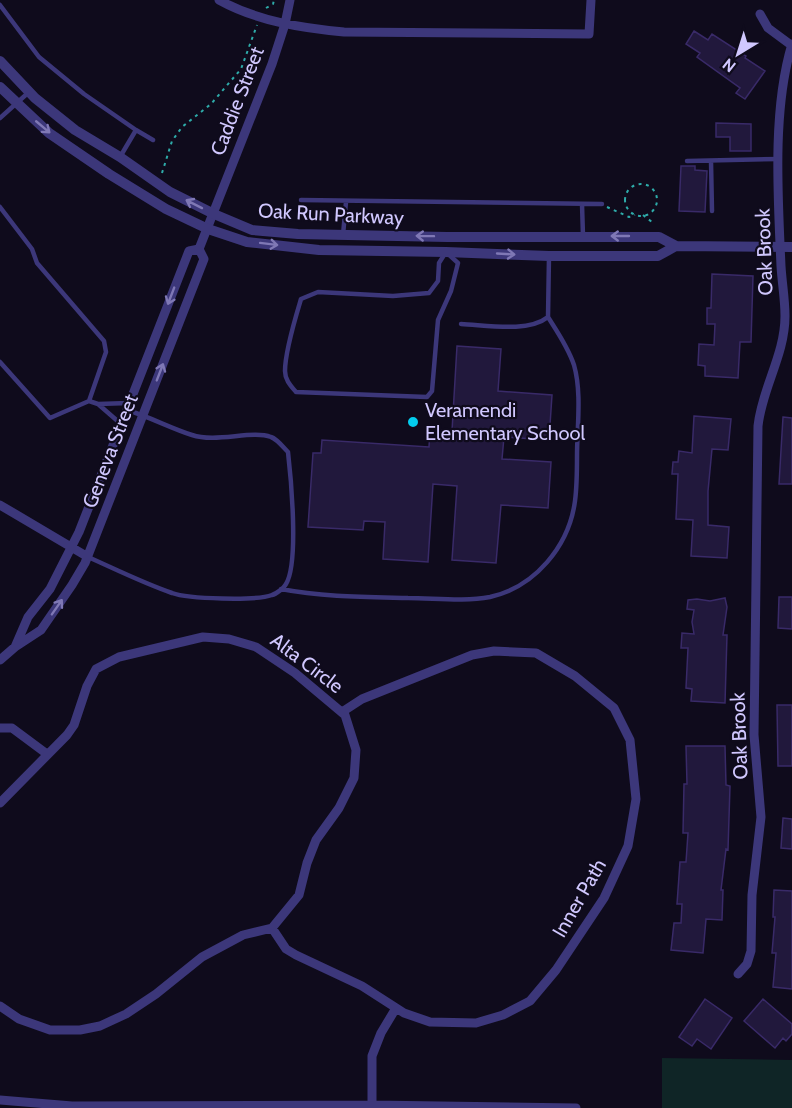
<svg xmlns="http://www.w3.org/2000/svg" width="792" height="1108" font-family="Cabin,sans-serif">
  <rect width="100%" height="100%" fill="#0f0b1c"/>
  <path fill="#0f2526" d="M 662,1058 L 792,1060 L 792,1108 L 662,1108 Z"/>
  <path fill="#21183c" stroke="#392a68" stroke-width="1.5" d="M 694,31 L 708,40 L 712,34 L 746,56 L 745,58 L 765,71 L 745,99 L 736,93 L 740,88 L 697,57 L 700,53 L 686,44 Z
    M 716,123 L 751,124 L 751,151 L 730,151 L 730,137 L 716,137 Z
    M 681,166 L 695,166 L 695,170 L 707,171 L 705,212 L 679,211 Z
    M 712,274 L 753,276 L 751,342 L 740,342 L 738,378 L 705,376 L 705,366 L 698,365 L 699,344 L 714,345 L 715,324 L 707,324 L 707,308 L 711,308 Z
    M 457,346 L 501,349 L 498,391 L 552,395 L 549,440 L 504,437 L 502,459 L 551,462 L 548,508 L 501,505 L 496,563 L 452,560 L 457,486 L 433,484 L 428,562 L 383,559 L 385,522 L 364,521 L 363,530 L 308,527 L 313,453 L 321,453 L 322,440 L 429,447 L 430,430 L 452,431 Z
    M 694,416 L 731,419 L 728,450 L 712,449 L 708,491 L 708,525 L 729,527 L 727,558 L 691,556 L 693,520 L 676,519 L 678,474 L 672,474 L 673,462 L 678,462 L 679,451 L 692,453 Z
    M 783,417 L 792,418 L 792,484 L 779,484 Z
    M 779,597 L 792,597 L 792,629 L 778,628 Z
    M 725,598 L 727,607 L 723,635 L 727,635 L 725,703 L 691,701 L 692,689 L 686,688 L 688,648 L 681,648 L 682,633 L 694,634 L 692,622 L 694,610 L 687,609 L 688,600 L 697,599 L 710,601 Z
    M 777,705 L 792,705 L 792,766 L 778,766 Z
    M 686,746 L 725,746 L 726,785 L 730,786 L 728,850 L 726,849 L 721,890 L 723,890 L 722,920 L 706,919 L 703,953 L 671,950 L 674,923 L 681,923 L 682,904 L 677,904 L 680,862 L 686,862 L 688,833 L 683,833 L 684,784 L 687,784 Z
    M 783,818 L 792,819 L 792,849 L 781,848 Z
    M 774,890 L 792,891 L 792,989 L 773,987 L 776,953 L 772,953 L 775,917 L 773,917 Z
    M 705,999 L 732,1018 L 711,1049 L 697,1039 L 692,1046 L 679,1037 Z
    M 763,999 L 792,1024 L 792,1034 L 786,1041 L 783,1038 L 775,1048 L 744,1021 Z"/>
  <g fill="none" stroke-linecap="round" stroke-linejoin="round">
    <path stroke="#2eaba9" stroke-width="2" stroke-dasharray="3 4.5" stroke-linecap="butt" d="M 266,8 L 273,4 L 274,0
      M 162,173 L 172,141 L 182,127 L 211,104 L 241,69 L 257,25
      M625 200a16 16 0 1 1 32 0a16 16 0 1 1-32 0Z
      M 607,207 L 629,217 L 635,215
      M 643,215 L 652,222 L 653,225"/>
    <path stroke="#3c377a" stroke-width="4.5" d="M 0,5 L 39,57 L 84,94 L 136,130 L 120,157
      M 0,118 L 29,92
      M 136,130 L 153,140
      M 687,161 L 779,159
      M 711,161 L 712,211
      M 301,200 L 602,204
      M 582,204 L 583,236
      M 0,207 L 32,249 L 37,263 L 104,341 L 106,352 L 89,401 L 50,418 L 0,362
      M 343,235 L 346,202
      M 446,252 L 458,263 L 451,291 L 438,320 L 432,391 L 427,397 L 296,392 C 291,386 285,380 285,371 C 285,351 295,319 301,299 L 318,292 L 393,296 L 429,293 L 438,281 L 439,263 Z
      M 461,324 C 486,325 528,333 548,317 L 549,256
      M 89,401 L 98,404 L 129,403
      M 98,404 L 121,424
      M 88,557 C 115,569 143,583 172,593 C 188,599 256,601 272,595 C 276,594 284,588 286,584 C 299,563 291,478 288,452 C 283,447 277,439 271,437 C 252,430 216,443 192,435 C 170,428 150,417 127,410
      M 281,589 C 322,597 366,597 408,598 C 434,598 464,602 490,597 C 535,587 569,546 575,501 C 577,486 577,471 577,456 C 577,427 582,393 574,365 C 568,347 558,333 548,317"/>
    <path stroke="#3c377a" stroke-width="9" d="M 219,0 C 257,21 301,28 344,32 L 589,34 L 591,0
      M 760,14 L 768,28 L 791,45
      M 199,249 L 272,64 L 285,24 L 290,0
      M 0,505 L 88,557
      M 15,647 L 28,617 L 50,589 L 79,532 L 189,251 L 199,249
      M 0,660 L 15,647 L 41,630 L 72,585 L 85,563 L 204,259 L 199,249
      M 0,728 L 12,728 L 47,754
      M 0,803 L 67,735 L 74,725 L 87,686 L 96,669 L 119,657 L 203,637 L 229,639 L 256,647 L 295,673 L 345,715 L 356,750 L 354,778 L 339,808 L 316,840 L 307,863 L 299,895 L 272,928 L 243,935 L 202,957 L 156,994 L 126,1014 L 100,1026 L 80,1030 L 50,1030 L 19,1019 L 0,1006
      M 272,928 L 286,949 L 296,955 L 362,986 L 404,1013 L 430,1022 L 476,1023 L 503,1015 L 530,1001 L 556,970 L 604,898 L 628,846 L 636,799 L 630,740 L 614,708 L 575,676 L 536,653 L 494,651 L 472,655 L 362,699 L 342,712
      M 738,974 L 747,964 L 751,951 L 752,895 L 761,817 L 754,735 L 758,426 C 762,388 785,355 785,316 C 785,299 782,283 781,266 C 778,197 772,110 792,44
      M 0,1100 L 72,1106 L 372,1105 L 576,1108
      M 372,1105 L 372,1056 L 381,1033 L 396,1008"/>
    <path stroke="#3c377a" stroke-width="10" d="M 0,61 L 35,98 L 75,130 L 120,157 L 170,192 L 214,214 L 252,230 L 298,234 L 447,237 L 659,237 L 676,246 L 792,247
      M 0,87 L 49,133 L 109,174 L 166,209 L 208,229 L 247,242 L 319,250 L 446,252 L 549,256 L 658,256 L 676,246"/>
  </g>
  <defs><path id="oneway-shaft" d="M-6 0H5M1.5-3L5.5 0L1.5 3" fill="none" stroke-width="1.6" stroke-linecap="round" stroke-linejoin="round" transform="scale(1.5)"/></defs>
  <g stroke="#7f78b5">
    <use href="#oneway-shaft" transform="translate(43 127) rotate(40)"/>
    <use href="#oneway-shaft" transform="translate(194 204) rotate(-153)"/>
    <use href="#oneway-shaft" transform="translate(425 236) rotate(-179)"/>
    <use href="#oneway-shaft" transform="translate(620 236) rotate(-180)"/>
    <use href="#oneway-shaft" transform="translate(269 244) rotate(7)"/>
    <use href="#oneway-shaft" transform="translate(506 254) rotate(3)"/>
    <use href="#oneway-shaft" transform="translate(171 296) rotate(111)"/>
    <use href="#oneway-shaft" transform="translate(160 372) rotate(-69)"/>
    <use href="#oneway-shaft" transform="translate(57 607) rotate(-55)"/>
  </g>
  <circle fill="#03ccee" stroke="#0f0b1c" stroke-width="2" cx="413" cy="422" r="6"/>
  <g text-anchor="middle" stroke-width="4.5" stroke-linejoin="round" paint-order="stroke">
    <g font-size="20" fill="#d0c7fe" stroke="#0f0b1c">
      <text transform="translate(237 101) rotate(-69)" y="7">Caddie Street</text>
      <text transform="translate(331 214) rotate(3)" y="7">Oak Run Parkway</text>
      <text transform="translate(764 252) rotate(-92)" y="7">Oak Brook</text>
      <text transform="translate(110 451) rotate(-69)" y="7">Geneva Street</text>
      <text transform="translate(307 663) rotate(37)" y="7">Alta Circle</text>
      <text transform="translate(739 736) rotate(-92)" y="7">Oak Brook</text>
      <text transform="translate(579 898) rotate(-60)" y="7">Inner Path</text>
    </g>
    <g font-size="20" fill="#d0c7fe" stroke="#0f0b1c" text-anchor="start">
      <text x="425" y="417">Veramendi<tspan x="425" dy="23">Elementary School</tspan></text>
    </g>
  </g>
  <g transform="translate(738 54) rotate(218)" stroke="#0f0b1c" stroke-width="4.5" paint-order="stroke">
  <path d="M0-4.5L10 22L0 15L-10 22Z" fill="#d0c7fe"/>
  <text y="-9" font-size="16" font-weight="bold" text-anchor="middle" fill="#d0c7fe">N</text>
  </g>
</svg>
